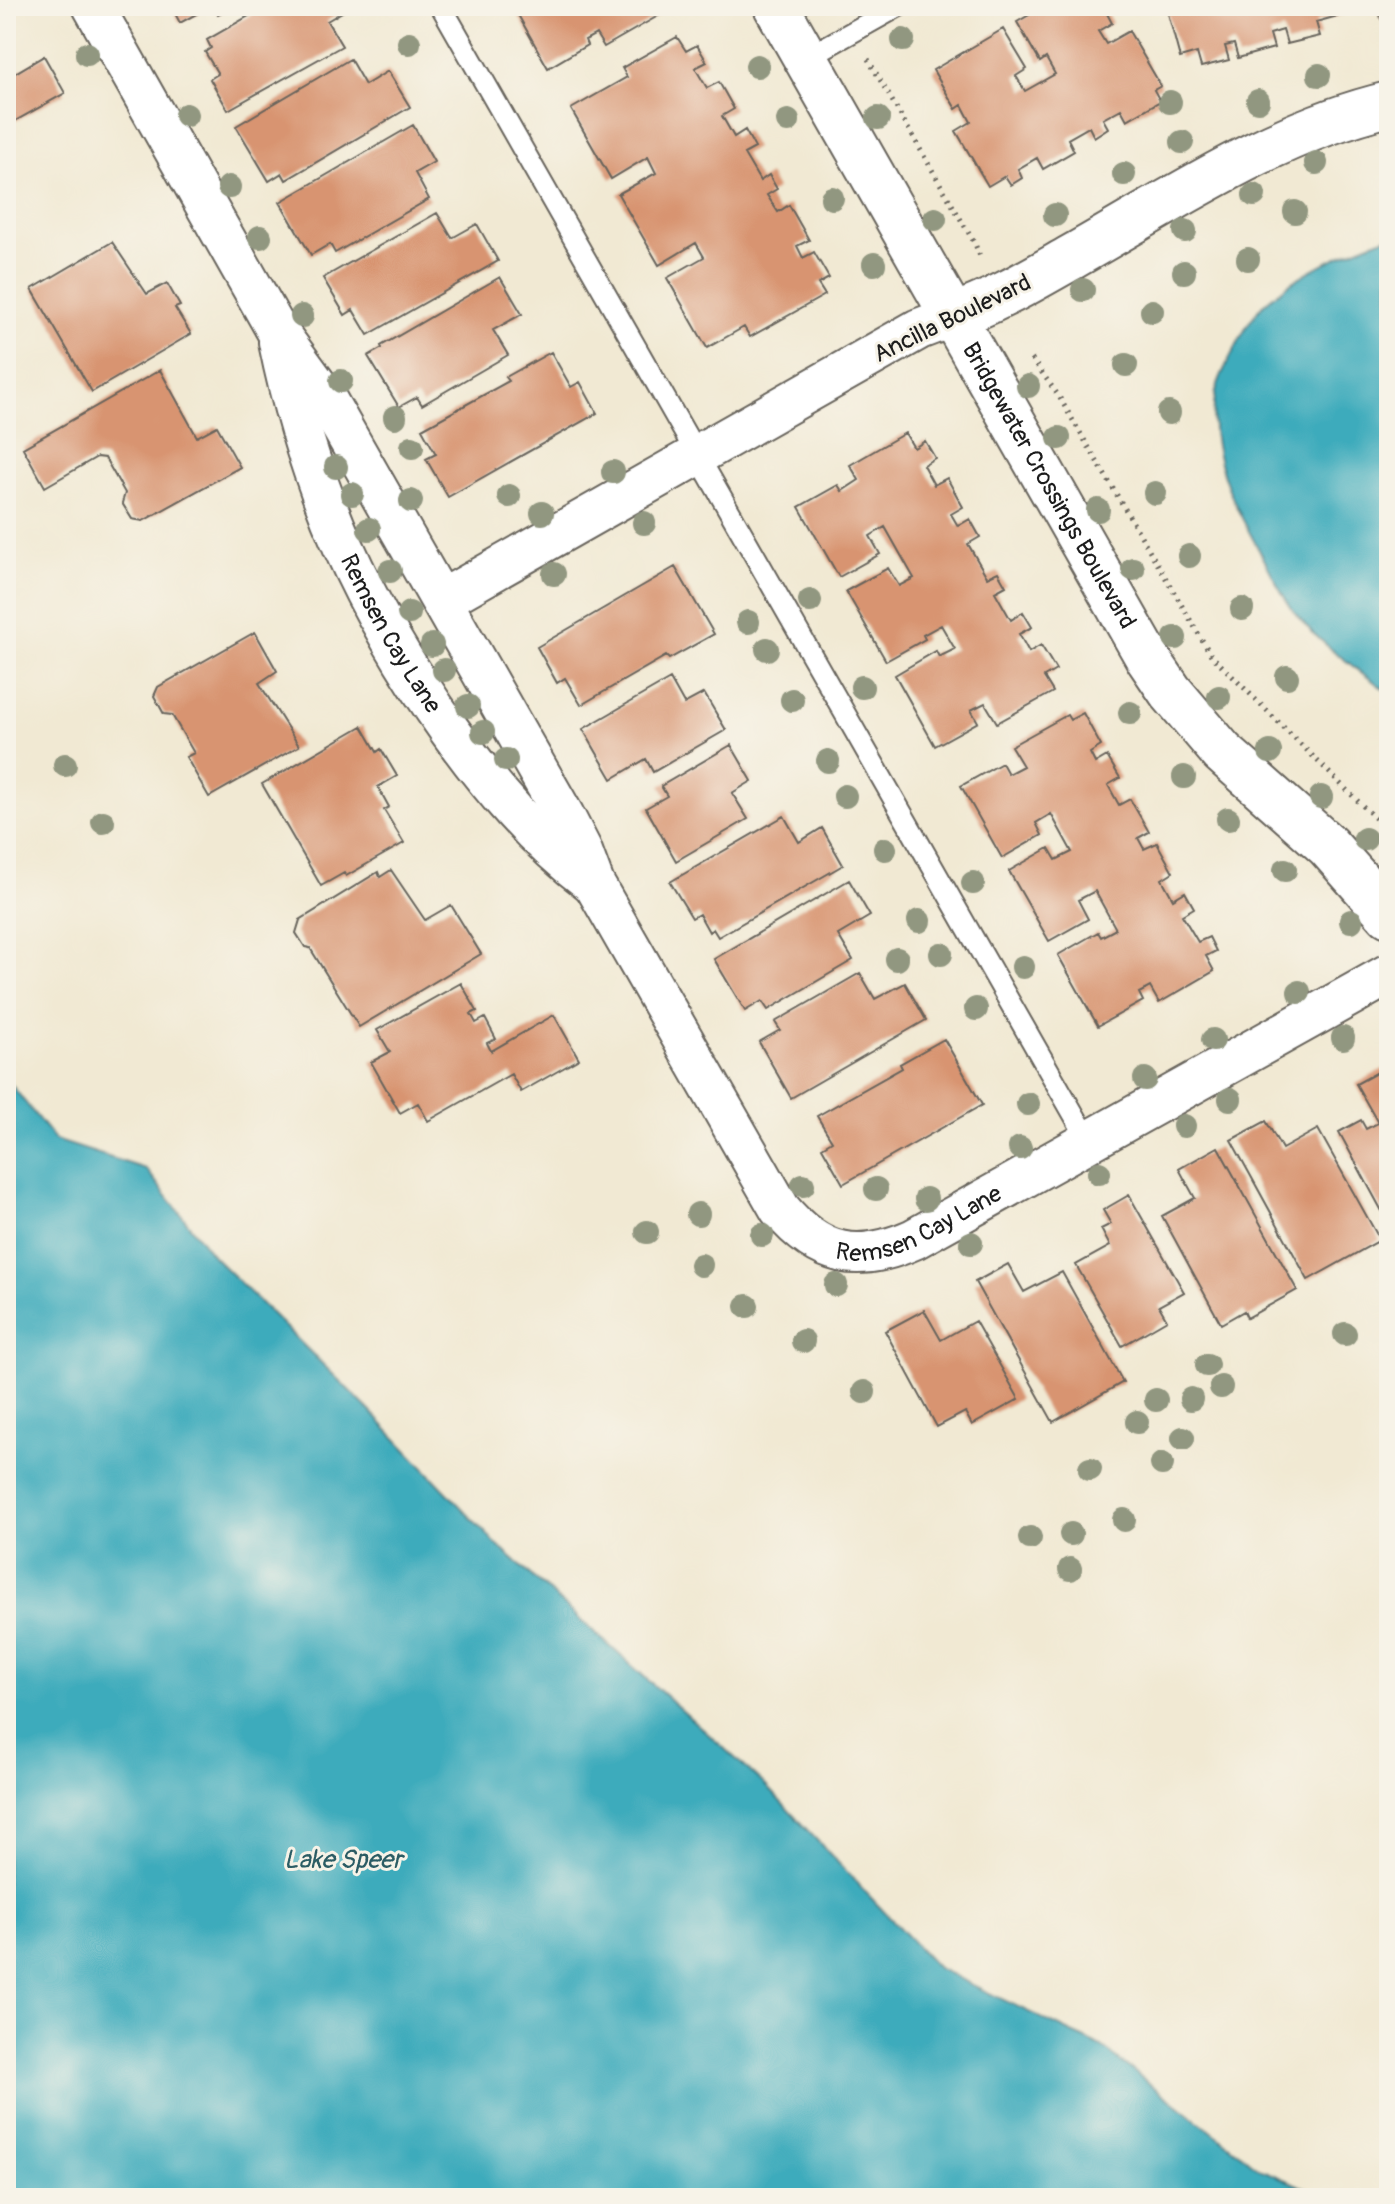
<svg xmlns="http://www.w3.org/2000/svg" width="1395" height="2204" font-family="Pangolin,sans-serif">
  <rect width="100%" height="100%" fill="#f7f3e8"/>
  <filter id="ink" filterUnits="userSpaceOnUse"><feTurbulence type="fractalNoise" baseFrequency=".0125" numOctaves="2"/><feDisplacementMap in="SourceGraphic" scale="16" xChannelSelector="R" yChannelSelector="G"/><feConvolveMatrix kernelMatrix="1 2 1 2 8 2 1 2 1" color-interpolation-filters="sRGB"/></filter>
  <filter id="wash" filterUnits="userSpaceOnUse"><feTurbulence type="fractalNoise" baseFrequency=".006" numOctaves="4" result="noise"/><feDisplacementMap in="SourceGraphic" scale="32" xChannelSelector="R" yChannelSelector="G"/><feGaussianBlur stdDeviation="1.8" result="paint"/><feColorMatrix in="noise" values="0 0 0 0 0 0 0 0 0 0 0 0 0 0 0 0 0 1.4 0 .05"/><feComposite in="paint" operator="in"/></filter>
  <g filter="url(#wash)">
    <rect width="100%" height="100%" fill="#f1e9d3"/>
    <path fill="#3dabbc" stroke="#2c646c" stroke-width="2" d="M 1389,236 L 1389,693 C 1359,670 1325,648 1300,619 C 1285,601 1274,578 1263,557 C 1235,507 1204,451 1216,391 C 1219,378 1227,364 1233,352 C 1241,337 1250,318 1262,306 C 1297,272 1344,253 1389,236 Z
      M 6,1078 L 55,1140 L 146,1169 L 214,1257 L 370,1411 L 497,1545 L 764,1784 L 937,1968 L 1102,2047 L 1262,2170 L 1329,2198 L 6,2198 Z"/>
    <g id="blocks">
      <path fill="#d89471" d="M 171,6 L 211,6 L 180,23 Z
        M 214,6 L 234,6 L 218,14 Z
        M 266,6 L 352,6 L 327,21 L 342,46 L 228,110 L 210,79 L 218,74 L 205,52 L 211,48 L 207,40 Z
        M 513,6 L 661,6 L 665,12 L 604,47 L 596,34 L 585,40 L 587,45 L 548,68 Z
        M 1045,6 L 1103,6 L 1112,23 L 1098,31 L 1106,44 L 1129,31 L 1161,86 L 1154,90 L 1160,101 L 1127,120 L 1121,109 L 1103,119 L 1108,128 L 1094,137 L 1089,127 L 1068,139 L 1074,151 L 1043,169 L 1037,158 L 1018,169 L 1022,178 L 1011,185 L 1005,176 L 988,186 L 956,131 L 971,122 L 962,105 L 956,109 L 933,70 L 1003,29 L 1027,69 L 1016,76 L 1025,91 L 1055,74 L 1046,58 L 1040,62 L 1017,22 Z
        M 1166,6 L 1370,6 L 1370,7 L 1316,22 L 1320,36 L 1287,44 L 1283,30 L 1270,34 L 1274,48 L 1238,58 L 1234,44 L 1225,46 L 1229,60 L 1201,67 L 1197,53 L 1180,58 Z
        M 1378,6 L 1389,6 L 1389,17 L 1381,19 Z
        M 677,37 L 686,51 L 697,45 L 707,62 L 695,68 L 707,88 L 719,82 L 734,109 L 722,116 L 734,137 L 745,130 L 755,148 L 744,154 L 760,181 L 769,175 L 777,189 L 767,195 L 778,212 L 789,205 L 809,240 L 797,246 L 803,258 L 814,252 L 829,278 L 818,284 L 825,295 L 750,337 L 744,327 L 707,348 L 667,278 L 704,257 L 696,243 L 659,265 L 618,194 L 656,173 L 648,157 L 611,179 L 571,109 L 627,77 L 622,68 Z
        M 44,56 L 65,93 L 6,126 L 6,57 L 15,73 Z
        M 350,59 L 365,85 L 388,71 L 410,107 L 286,180 L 282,173 L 269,181 L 236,126 Z
        M 413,125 L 434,162 L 415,173 L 429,199 L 335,253 L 330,244 L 311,255 L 280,202 Z
        M 437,213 L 452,238 L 477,224 L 498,261 L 368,335 L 353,310 L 345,315 L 323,278 Z
        M 112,242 L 147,294 L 167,283 L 180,306 L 175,308 L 191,334 L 92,392 L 32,289 Z
        M 500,277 L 522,314 L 493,330 L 508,355 L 422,405 L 417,397 L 399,407 L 368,356 L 382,348 L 381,346 Z
        M 551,352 L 571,387 L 580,382 L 597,413 L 448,497 L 426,459 L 436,454 L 422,429 L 509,381 L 506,377 Z
        M 160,370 L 197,437 L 217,426 L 240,467 L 143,521 L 132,519 L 122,503 L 125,493 L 105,458 L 97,457 L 45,487 L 23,448 Z
        M 905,433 L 914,448 L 925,441 L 935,458 L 923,465 L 934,485 L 947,478 L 963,507 L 951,514 L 958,526 L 970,519 L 980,537 L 968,544 L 987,577 L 998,572 L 1006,586 L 995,592 L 1011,620 L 1023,612 L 1032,627 L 1019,634 L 1029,652 L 1041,645 L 1056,670 L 1044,677 L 1053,692 L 997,723 L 985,703 L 971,710 L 978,722 L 935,746 L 895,675 L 936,651 L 939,657 L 955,649 L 941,625 L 923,635 L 925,639 L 886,661 L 846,591 L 888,568 L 899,586 L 914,578 L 885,527 L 870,536 L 880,554 L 839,577 L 799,507 L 838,485 L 842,491 L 859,480 L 850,465 Z
        M 675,567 L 714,634 L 669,659 L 666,656 L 581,705 L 565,678 L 557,683 L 537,647 Z
        M 255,632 L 277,671 L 259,683 L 299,746 L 209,797 L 186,757 L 194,753 L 172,715 L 164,714 L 154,696 L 158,687 Z
        M 670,679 L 684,704 L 704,693 L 726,730 L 653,772 L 646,759 L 612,779 L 583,729 Z
        M 1083,713 L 1101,746 L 1090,753 L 1095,763 L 1107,756 L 1120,778 L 1108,785 L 1119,805 L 1130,799 L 1149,832 L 1138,838 L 1144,849 L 1157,843 L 1173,872 L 1162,879 L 1173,899 L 1185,892 L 1194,908 L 1182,915 L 1198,942 L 1209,937 L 1216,951 L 1206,956 L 1214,971 L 1159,1003 L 1150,987 L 1139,993 L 1143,1001 L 1098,1026 L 1058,955 L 1098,932 L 1101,937 L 1116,929 L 1095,891 L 1078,900 L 1088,919 L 1049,941 L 1009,871 L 1049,848 L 1056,860 L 1072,852 L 1051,814 L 1036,823 L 1042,835 L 1002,858 L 961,786 L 1002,763 L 1008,774 L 1023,766 L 1011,746 L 1067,715 L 1070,720 Z
        M 362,726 L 377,752 L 381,749 L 397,776 L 378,787 L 389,807 L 384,810 L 404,843 L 346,876 L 344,873 L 321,886 L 262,784 Z
        M 731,745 L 752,781 L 732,793 L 748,819 L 676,861 L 646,808 L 667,796 L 661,786 Z
        M 784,816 L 799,842 L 822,828 L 843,865 L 718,937 L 713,929 L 709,932 L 699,914 L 692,918 L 670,882 Z
        M 391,870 L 425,920 L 451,905 L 481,954 L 359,1027 L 310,948 L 305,947 L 296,933 L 300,920 L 378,872 L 380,877 Z
        M 849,880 L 870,916 L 838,935 L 853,960 L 768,1010 L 762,1001 L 745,1011 L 714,959 Z
        M 860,973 L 875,999 L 905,983 L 926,1020 L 791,1098 L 759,1042 L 780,1030 L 775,1022 Z
        M 461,983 L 477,1011 L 471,1014 L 476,1023 L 485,1018 L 496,1039 L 487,1043 L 491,1051 L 554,1015 L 579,1059 L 521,1092 L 511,1074 L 428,1121 L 418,1103 L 400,1113 L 371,1062 L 390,1052 L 377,1030 Z
        M 944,1039 L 982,1105 L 843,1184 L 822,1147 L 832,1141 L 817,1116 L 902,1068 L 900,1064 Z
        M 1389,1066 L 1389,1224 L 1339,1132 L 1361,1120 L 1366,1129 L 1378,1123 L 1356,1084 Z
        M 1266,1121 L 1282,1149 L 1318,1129 L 1380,1240 L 1308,1280 L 1231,1140 Z
        M 1218,1147 L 1297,1290 L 1247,1318 L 1244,1311 L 1221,1324 L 1162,1216 L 1195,1198 L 1179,1169 Z
        M 1129,1195 L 1184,1292 L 1159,1306 L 1167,1320 L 1122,1346 L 1076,1265 L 1110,1246 L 1101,1229 L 1111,1224 L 1103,1210 Z
        M 1008,1264 L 1024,1292 L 1062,1272 L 1123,1382 L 1053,1422 L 975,1282 Z
        M 924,1310 L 941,1340 L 975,1321 L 1019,1399 L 972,1425 L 965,1412 L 937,1427 L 885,1331 Z"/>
    </g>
  </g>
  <g filter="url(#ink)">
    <use href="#blocks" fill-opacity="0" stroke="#67645c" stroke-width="2"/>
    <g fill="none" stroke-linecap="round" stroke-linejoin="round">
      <g stroke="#67645c" stroke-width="24">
        <path id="service" d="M 441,6 L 1089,1141
          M 806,58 L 899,6"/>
      </g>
      <g stroke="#67645c" stroke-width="44">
        <g id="minor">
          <path id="s1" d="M 93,6 L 277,331 L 323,394 L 564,816 L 581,849 L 594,884 L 780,1209 C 820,1257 858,1264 914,1239 L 1389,974"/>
          <path id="s2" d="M 279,342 C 309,490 363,608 450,731 C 491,788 535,840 591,882"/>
          <path d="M 442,600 L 919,329 L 953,316"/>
        </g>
      </g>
      <g stroke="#67645c" stroke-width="48">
        <g id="tertiary">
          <path id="s3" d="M 776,6 L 1149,660 L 1170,691 L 1222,752 L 1328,846 L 1389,915"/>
          <path d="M 953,316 C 995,302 1033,279 1072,257 C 1173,200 1275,131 1389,104"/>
        </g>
      </g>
      <path stroke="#67645c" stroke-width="5" stroke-dasharray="2 6" stroke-linecap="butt" d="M 868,59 L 975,244 L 981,259
        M 1032,359 L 1058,395 L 1211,655 L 1389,832"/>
      <use href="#service" stroke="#fff" stroke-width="20"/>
      <use href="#minor" stroke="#fff" stroke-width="40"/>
      <use href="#tertiary" stroke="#fff" stroke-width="44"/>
    </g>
    <g fill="#919780">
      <circle cx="903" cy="40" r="12"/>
      <circle cx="409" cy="43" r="12"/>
      <circle cx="87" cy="54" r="12"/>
      <circle cx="757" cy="66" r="12"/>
      <circle cx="1319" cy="75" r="12"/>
      <circle cx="1258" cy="101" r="12"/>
      <circle cx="1170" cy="102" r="12"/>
      <circle cx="186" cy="115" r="12"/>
      <circle cx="878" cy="118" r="12"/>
      <circle cx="788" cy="121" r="12"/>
      <circle cx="1182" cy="142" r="12"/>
      <circle cx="1316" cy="163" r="12"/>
      <circle cx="1124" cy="174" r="12"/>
      <circle cx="229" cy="187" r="12"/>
      <circle cx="1254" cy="195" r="12"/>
      <circle cx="832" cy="198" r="12"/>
      <circle cx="1295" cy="212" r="12"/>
      <circle cx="1055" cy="215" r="12"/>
      <circle cx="935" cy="219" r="12"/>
      <circle cx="1185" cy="231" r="12"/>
      <circle cx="260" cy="237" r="12"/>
      <circle cx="1248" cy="259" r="12"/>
      <circle cx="874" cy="264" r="12"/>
      <circle cx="1184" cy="272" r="12"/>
      <circle cx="1083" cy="290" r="12"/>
      <circle cx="1152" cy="311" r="12"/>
      <circle cx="302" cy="316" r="12"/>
      <circle cx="1126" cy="365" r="12"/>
      <circle cx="341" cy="381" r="12"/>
      <circle cx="1028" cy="386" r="12"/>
      <circle cx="1169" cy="413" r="12"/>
      <circle cx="395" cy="417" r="12"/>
      <circle cx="1059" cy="438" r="12"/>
      <circle cx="412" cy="447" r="12"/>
      <circle cx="336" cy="467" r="12"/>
      <circle cx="613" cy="472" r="12"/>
      <circle cx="1155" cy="493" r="12"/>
      <circle cx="352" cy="494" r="12"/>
      <circle cx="509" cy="496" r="12"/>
      <circle cx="411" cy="501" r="12"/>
      <circle cx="1098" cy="510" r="12"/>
      <circle cx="542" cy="513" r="12"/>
      <circle cx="644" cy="523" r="12"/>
      <circle cx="369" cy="529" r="12"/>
      <circle cx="1189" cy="556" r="12"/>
      <circle cx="1133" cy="569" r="12"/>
      <circle cx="390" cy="571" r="12"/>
      <circle cx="554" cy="574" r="12"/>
      <circle cx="810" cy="601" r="12"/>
      <circle cx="1242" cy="609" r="12"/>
      <circle cx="409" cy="613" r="12"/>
      <circle cx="748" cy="622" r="12"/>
      <circle cx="1175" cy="638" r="12"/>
      <circle cx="432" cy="645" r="12"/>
      <circle cx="767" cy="649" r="12"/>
      <circle cx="444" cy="670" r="12"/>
      <circle cx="1287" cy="677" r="12"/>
      <circle cx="862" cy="687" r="12"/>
      <circle cx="1219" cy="697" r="12"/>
      <circle cx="792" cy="700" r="12"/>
      <circle cx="468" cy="706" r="12"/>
      <circle cx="1130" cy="713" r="12"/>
      <circle cx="483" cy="732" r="12"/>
      <circle cx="1270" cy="752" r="12"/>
      <circle cx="506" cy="760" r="12"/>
      <circle cx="828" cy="761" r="12"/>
      <circle cx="65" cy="765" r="12"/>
      <circle cx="1184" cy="777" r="12"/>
      <circle cx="845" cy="796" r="12"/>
      <circle cx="1321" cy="797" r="12"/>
      <circle cx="1228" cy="819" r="12"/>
      <circle cx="103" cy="822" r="12"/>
      <circle cx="1365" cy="839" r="12"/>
      <circle cx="885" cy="849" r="12"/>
      <circle cx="1285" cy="870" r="12"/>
      <circle cx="973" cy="883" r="12"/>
      <circle cx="919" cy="921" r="12"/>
      <circle cx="1351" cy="921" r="12"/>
      <circle cx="941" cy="954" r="12"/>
      <circle cx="897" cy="959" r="12"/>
      <circle cx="1023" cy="967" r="12"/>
      <circle cx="1299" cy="992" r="12"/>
      <circle cx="976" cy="1009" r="12"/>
      <circle cx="1343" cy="1038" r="12"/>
      <circle cx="1213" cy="1040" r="12"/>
      <circle cx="1145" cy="1079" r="12"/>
      <circle cx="1230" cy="1099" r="12"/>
      <circle cx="1028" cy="1104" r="12"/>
      <circle cx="1184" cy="1126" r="12"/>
      <circle cx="1020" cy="1148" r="12"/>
      <circle cx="1099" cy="1173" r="12"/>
      <circle cx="803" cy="1185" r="12"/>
      <circle cx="876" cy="1189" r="12"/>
      <circle cx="926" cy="1199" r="12"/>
      <circle cx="698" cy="1214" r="12"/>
      <circle cx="647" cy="1232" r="12"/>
      <circle cx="762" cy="1235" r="12"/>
      <circle cx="971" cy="1243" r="12"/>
      <circle cx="701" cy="1265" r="12"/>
      <circle cx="836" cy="1285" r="12"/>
      <circle cx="747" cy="1306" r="12"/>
      <circle cx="1345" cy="1334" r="12"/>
      <circle cx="803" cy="1341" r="12"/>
      <circle cx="1207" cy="1365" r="12"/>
      <circle cx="1221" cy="1387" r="12"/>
      <circle cx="864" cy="1392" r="12"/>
      <circle cx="1191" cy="1399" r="12"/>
      <circle cx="1156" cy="1400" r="12"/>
      <circle cx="1137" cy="1422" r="12"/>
      <circle cx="1183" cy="1438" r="12"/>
      <circle cx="1162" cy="1464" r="12"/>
      <circle cx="1090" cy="1469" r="12"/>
      <circle cx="1124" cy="1520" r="12"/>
      <circle cx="1071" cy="1534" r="12"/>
      <circle cx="1030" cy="1538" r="12"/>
      <circle cx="1070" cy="1569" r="12"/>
    </g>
  </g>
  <g text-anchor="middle" stroke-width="6" stroke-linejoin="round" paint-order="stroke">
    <g font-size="24" fill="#1c1c1c" stroke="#f7f3e8">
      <text transform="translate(952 318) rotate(-26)" y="8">Ancilla Boulevard</text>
      <text dy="8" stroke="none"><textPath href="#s3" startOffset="552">Bridgewater Crossings Boulevard</textPath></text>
      <text dy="8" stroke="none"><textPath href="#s2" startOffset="314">Remsen Cay Lane</textPath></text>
      <text dy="8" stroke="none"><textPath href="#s1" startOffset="1546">Remsen Cay Lane</textPath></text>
    </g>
    <g font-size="26" font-style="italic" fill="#2b5c64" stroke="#f7f3e8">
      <text x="343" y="1868">Lake Speer</text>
    </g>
  </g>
  <rect width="1395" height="2204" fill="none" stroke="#f7f3e8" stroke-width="32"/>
</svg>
